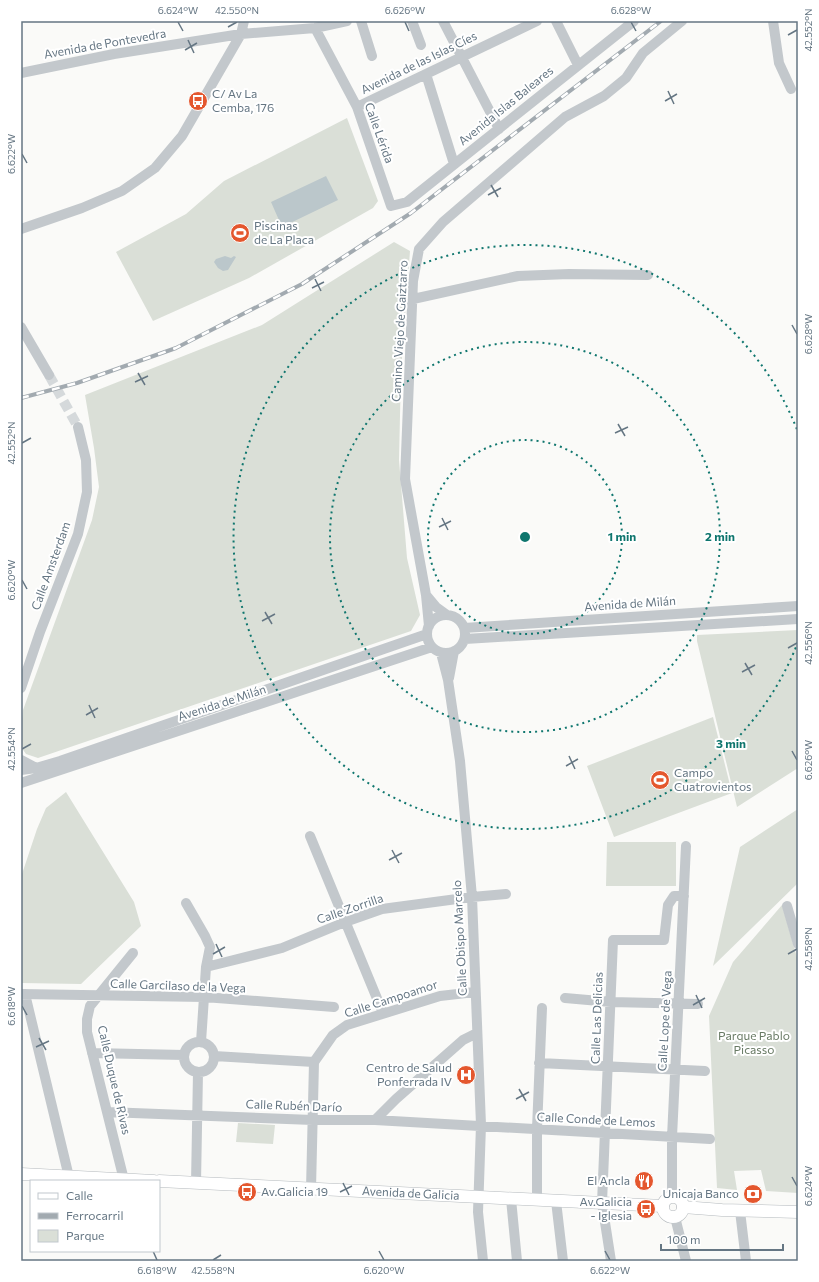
<svg xmlns="http://www.w3.org/2000/svg" width="819" height="1282" font-family="Commissioner,sans-serif">
  <rect width="100%" height="100%" fill="#fafaf8"/>
  <path fill="#dadfd7" d="M 347,118 L 378,201 L 373,208 L 249,278 L 153,321 L 116,252 L 186,214 L 224,181 Z
    M 394,242 L 410,251 L 401,371 L 399,460 L 407,558 L 420,615 L 411,631 L 38,758 L 26,754 L 21,747 L 21,727 L 23,710 L 92,520 L 99,487 L 94,448 L 85,395 L 262,325 Z
    M 798,630 L 798,768 L 737,807 L 697,641 L 697,635 Z
    M 713,717 L 732,793 L 614,837 L 587,766 Z
    M 66,792 L 134,902 L 141,926 L 81,984 L 21,983 L 21,877 L 37,829 L 46,808 Z
    M 798,809 L 798,883 L 713,966 L 740,847 Z
    M 607,842 L 676,842 L 676,886 L 606,886 Z
    M 782,905 L 798,961 L 798,1193 L 766,1191 L 761,1170 L 734,1171 L 737,1190 L 717,1188 L 709,1016 L 733,962 Z
    M 238,1123 L 275,1125 L 273,1144 L 236,1142 Z"/>
  <path fill="#bbc7cb" d="M 326,176 L 338,200 L 282,227 L 271,202 Z
    M 225,256 L 231,258 L 234,256 L 236,257 L 228,270 L 223,271 L 218,268 L 214,262 L 216,259 Z"/>
  <g fill="none" stroke-linecap="round" stroke-linejoin="round">
    <path stroke="#d5d9db" stroke-width="10" stroke-dasharray="10 5" stroke-linecap="butt" d="M 49,375 L 78,427"/>
    <g stroke="#b5babe" stroke-width="13">
      <g id="major">
        <path d="M 21,1174 L 154,1181"/>
        <path id="s1" d="M 159,1181 L 663,1206"/>
        <circle cx="673" cy="1207" r="10"/>
        <path d="M 683,1207 L 722,1210 L 798,1212"/>
      </g>
    </g>
    <path stroke="#c3c8cc" stroke-width="10" d="M 361,21 L 372,56
      M 412,21 L 421,45
      M 443,21 L 499,129
      M 556,21 L 578,65
      M 773,21 L 779,63 L 791,89
      M 315,28 L 357,107 L 391,206 L 407,202 L 634,21
      M 21,73 L 114,54 L 241,34 L 315,28 L 347,21
      M 426,74 L 454,164
      M 357,107 L 537,21
      M 21,229 L 82,208 L 122,191 L 155,168 L 182,136 L 241,34 L 244,21
      M 413,299 L 518,276 L 569,274 L 648,275
      M 21,327 L 49,375
      M 426,595 L 436,607 L 447,615
      M427 634a19 19 0 1 1 38 0a19 19 0 1 1-38 0Z
      M 429,626 L 426,595 L 405,479 L 413,281 L 419,249 L 443,222 L 565,117 L 604,96 L 626,78 L 643,53 L 682,21
      M 464,628 L 798,606
      M 465,639 L 798,619
      M 441,653 L 448,680 L 460,761 L 472,897 L 481,1125 L 478,1212 L 483,1261
      M 449,678 L 454,651
      M 21,688 L 40,632 L 78,534 L 87,492 L 86,460 L 78,427
      M 21,760 L 36,768
      M 21,770 L 36,768 L 60,761 L 427,634
      M 21,783 L 432,647
      M 310,836 L 383,1013
      M 186,903 L 205,936 L 210,947 L 206,967 L 201,1042
      M 787,906 L 798,944
      M 206,967 L 282,948 L 345,922 L 382,909 L 472,897 L 506,894
      M 21,994 L 204,997 L 334,1007
      M 25,994 L 69,1177
      M 565,998 L 611,1002 L 698,1004
      M184 1057a15 15 0 1 1 30 0a15 15 0 1 1-30 0Z
      M 92,1053 L 184,1055
      M 214,1056 L 314,1062
      M 539,1063 L 705,1071
      M 107,1112 L 313,1120 L 375,1120 L 710,1139
      M 375,1120 L 396,1099 L 463,1040 L 477,1033
      M 124,1180 L 87,1032 L 87,1019 L 90,1006 L 133,953
      M 196,1183 L 198,1072
      M 311,1189 L 314,1062 L 333,1035 L 347,1025 L 440,996 L 475,992
      M 672,1197 L 672,1137 L 686,846
      M 511,1199 L 517,1261
      M 537,1200 L 537,1129 L 542,1008
      M 556,1201 L 563,1261
      M 740,1211 L 746,1261
      M 675,1217 L 686,1261
      M 611,1261 L 602,1203 L 613,940 L 664,940 L 668,905 L 674,896 L 684,896"/>
    <use href="#major" stroke="#fff" stroke-width="12"/>
    <g stroke="#a2aab0" stroke-width="4">
      <path id="rail" d="M 21,398 L 77,383 L 176,348 L 302,284 L 411,213 L 661,21"/>
    </g>
    <use href="#rail" stroke="#fff" stroke-width="2.5" stroke-dasharray="8" stroke-linecap="butt"/>
  </g>
  <path fill="none" stroke="#657683" stroke-width="1.5" d="M 178,22 L 183,31M 405,22 L 409,31M 631,22 L 636,31M 228,27 L 237,22M 788,35 L 797,30M 188,40 L 194,53M 185,50 L 197,43M 668,91 L 674,104M 665,101 L 677,94M 22,154 L 27,163M 491,185 L 498,197M 488,195 L 501,188M 315,279 L 321,291M 312,288 L 324,282M 792,325 L 797,334M 138,373 L 145,385M 135,382 L 148,376M 618,424 L 625,436M 615,433 L 628,427M 22,443 L 31,438M 442,518 L 448,530M 439,527 L 451,521M 22,580 L 27,589M 265,612 L 272,624M 262,621 L 275,614M 788,648 L 797,643M 745,663 L 752,675M 742,672 L 755,665M 89,705 L 95,718M 86,715 L 98,708M 22,749 L 31,744M 792,751 L 797,760M 569,756 L 575,769M 566,766 L 578,759M 392,850 L 399,863M 389,860 L 402,853M 216,944 L 222,957M 213,954 L 225,947M 788,954 L 797,949M 696,995 L 702,1008M 693,1005 L 705,998M 22,1006 L 27,1015M 39,1038 L 46,1050M 36,1047 L 49,1041M 519,1089 L 526,1101M 516,1099 L 529,1092M 792,1177 L 797,1186M 343,1183 L 349,1195M 340,1192 L 352,1186M 153,1251 L 157,1260M 379,1251 L 384,1260M 605,1251 L 610,1260M 213,1260 L 221,1255"/>
  <g fill="none" stroke="#0f766e" stroke-width="2" stroke-dasharray="2 4">
    <circle cx="525" cy="537" r="97"/>
    <circle cx="525" cy="537" r="195"/>
    <path d="M798 642A292 292 0 1 1 798 432"/>
  </g>
  <defs>
    <g id="bus-disc" transform="scale(1)"><circle r="9.5" fill="#e4572e" stroke="#fff"/><path d="M-5-6H5V4H4V6H2V4H-2V6H-4V4H-5ZM-3.5-4V0h7V-4ZM-3.5 1.2v1.5H-2V1.2ZM2 1.2v1.5H3.5V1.2Z" fill="#fff"/></g>
    <g id="stadium-disc" transform="scale(1)"><circle r="9.5" fill="#e4572e" stroke="#fff"/><path d="M0-5a6.5 5 0 1 0 0 10a6.5 5 0 1 0 0-10ZM-3.5-1.8h7v3.6h-7Z" fill="#fff"/></g>
    <g id="hospital-disc" transform="scale(1)"><circle r="9.5" fill="#e4572e" stroke="#fff"/><path d="M-5-5h3v3.5h4V-5h3V5h-3V1.5h-4V5h-3Z" fill="#fff"/></g>
    <g id="restaurant-disc" transform="scale(1)"><circle r="9.5" fill="#e4572e" stroke="#fff"/><path d="M-5-6h1v4h1v-4h1v4h1v-4h1v5L-1.5 .5V6h-2V.5L-5-1ZM5-6V6H3V1.5H1.5Q1.5-4 5-6Z" fill="#fff"/></g>
    <g id="bank-disc" transform="scale(1)"><circle r="9.5" fill="#e4572e" stroke="#fff"/><path d="M-6-4H6V4H-6ZM0-2.3a2.3 2.3 0 1 0 0 4.6a2.3 2.3 0 1 0 0-4.6Z" fill="#fff"/></g>
  </defs>
  <g fill-rule="evenodd">
    <use href="#bus-disc" x="198" y="101"/>
    <use href="#stadium-disc" x="240" y="233"/>
    <use href="#stadium-disc" x="660" y="780"/>
    <use href="#hospital-disc" x="466" y="1075"/>
    <use href="#restaurant-disc" x="644" y="1181"/>
    <use href="#bus-disc" x="247" y="1192"/>
    <use href="#bank-disc" x="753" y="1194"/>
    <use href="#bus-disc" x="646" y="1209"/>
  </g>
  <g text-anchor="middle" stroke-width="4" stroke-linejoin="round" paint-order="stroke">
    <g font-size="12" fill="#657683" stroke="#fff">
      <text transform="translate(105 44) rotate(-10)" y="4">Avenida de Pontevedra</text>
      <text transform="translate(419 63) rotate(-26)" y="4">Avenida de las Islas Cíes</text>
      <text transform="translate(506 106) rotate(-39)" y="4">Avenida Islas Baleares</text>
      <text transform="translate(379 133) rotate(70)" y="4">Calle Lérida</text>
      <text transform="translate(400 331) rotate(-87)" y="4">Camino Viejo de Gaiztarro</text>
      <text transform="translate(51 566) rotate(-70)" y="4">Calle Amsterdam</text>
      <text transform="translate(630 604) rotate(-4)" y="4">Avenida de Milán</text>
      <text transform="translate(222 703) rotate(-18)" y="4">Avenida de Milán</text>
      <text transform="translate(350 909) rotate(-19)" y="4">Calle Zorrilla</text>
      <text transform="translate(460 938) rotate(-93)" y="4">Calle Obispo Marcelo</text>
      <text transform="translate(178 986) rotate(2)" y="4">Calle Garcilaso de la Vega</text>
      <text transform="translate(391 999) rotate(-18)" y="4">Calle Campoamor</text>
      <text transform="translate(597 1018) rotate(-88)" y="4">Calle Las Delicias</text>
      <text transform="translate(665 1021) rotate(-87)" y="4">Calle Lope de Vega</text>
      <text transform="translate(114 1080) rotate(77)" y="4">Calle Duque de Rivas</text>
      <text transform="translate(294 1106) rotate(2)" y="4">Calle Rubén Darío</text>
      <text transform="translate(596 1120) rotate(3)" y="4">Calle Conde de Lemos</text>
      <text dy="4" stroke="none"><textPath href="#s1" startOffset="252">Avenida de Galicia</textPath></text>
    </g>
    <g font-size="12" fill="#657683" stroke="#fff" text-anchor="start">
      <text x="212" y="98">C/ Av La<tspan x="212" dy="14">Cemba, 176</tspan></text>
      <text x="254" y="230">Piscinas<tspan x="254" dy="14">de La Placa</tspan></text>
      <text x="674" y="777">Campo<tspan x="674" dy="14">Cuatrovientos</tspan></text>
      <text x="452" y="1072" text-anchor="end">Centro de Salud<tspan x="452" dy="14">Ponferrada IV</tspan></text>
      <text x="630" y="1185" text-anchor="end">El Ancla</text>
      <text x="261" y="1196">Av.Galicia 19</text>
      <text x="739" y="1198" text-anchor="end">Unicaja Banco</text>
      <text x="632" y="1206" text-anchor="end">Av.Galicia<tspan x="632" dy="14">- Iglesia</tspan></text>
    </g>
    <g font-size="12" fill="#687a64" stroke="#fff">
      <text x="754" y="1040">Parque Pablo<tspan x="754" dy="14">Picasso</tspan></text>
    </g>
  </g>
  <circle cx="525" cy="537" r="6" fill="#0f766e" stroke="#fff" stroke-width="2"/>
  <g font-size="12" text-anchor="middle" font-weight="bold" fill="#0f766e" stroke="#fff" stroke-width="4" stroke-linejoin="round" paint-order="stroke">
    <text x="622" y="541">1 min</text>
    <text x="720" y="541">2 min</text>
    <text x="731" y="748">3 min</text>
  </g>
  <rect width="819" height="1282" fill="none" stroke="#ffffff" stroke-width="44"/>
  <rect x="30" y="1180" width="130" height="72" fill="#ffffff" stroke="#c1c8cd"/>
  <rect x="38" y="1193" width="20" height="6" fill="#ffffff" stroke="#c1c8cd"/>
  <text x="66" y="1200" font-size="12" fill="#657683">Calle</text>
  <rect x="38" y="1213" width="20" height="6" fill="#a2aab0" stroke="#c1c8cd"/>
  <text x="66" y="1220" font-size="12" fill="#657683">Ferrocarril</text>
  <rect x="38" y="1230" width="20" height="12" fill="#dadfd7" stroke="#c1c8cd"/>
  <text x="66" y="1240" font-size="12" fill="#657683">Parque</text>
  <path d="M661 1244v6h122v-6" fill="none" stroke="#657683" stroke-width="2"/>
  <text x="667" y="1244" font-size="12" fill="#657683" stroke="#ffffff" stroke-width="3" paint-order="stroke">100 m</text>
  <rect x="22" y="22" width="775" height="1238" fill="none" stroke="#657683" stroke-width="1.5"/>
  <g font-size="10" text-anchor="middle" fill="#657683">
    <text x="178" y="14">6.624°W</text>
    <text x="237" y="14">42.550°N</text>
    <text x="405" y="14">6.626°W</text>
    <text x="631" y="14">6.628°W</text>
    <text transform="translate(808 30) rotate(-90)" y="4">42.552°N</text>
    <text transform="translate(11 154) rotate(-90)" y="4">6.622°W</text>
    <text transform="translate(808 334) rotate(-90)" y="4">6.628°W</text>
    <text transform="translate(11 443) rotate(-90)" y="4">42.552°N</text>
    <text transform="translate(11 580) rotate(-90)" y="4">6.620°W</text>
    <text transform="translate(808 643) rotate(-90)" y="4">42.556°N</text>
    <text transform="translate(11 749) rotate(-90)" y="4">42.554°N</text>
    <text transform="translate(808 760) rotate(-90)" y="4">6.626°W</text>
    <text transform="translate(808 949) rotate(-90)" y="4">42.558°N</text>
    <text transform="translate(11 1006) rotate(-90)" y="4">6.618°W</text>
    <text transform="translate(808 1186) rotate(-90)" y="4">6.624°W</text>
    <text x="157" y="1274">6.618°W</text>
    <text x="213" y="1274">42.558°N</text>
    <text x="384" y="1274">6.620°W</text>
    <text x="610" y="1274">6.622°W</text>
  </g>
</svg>
